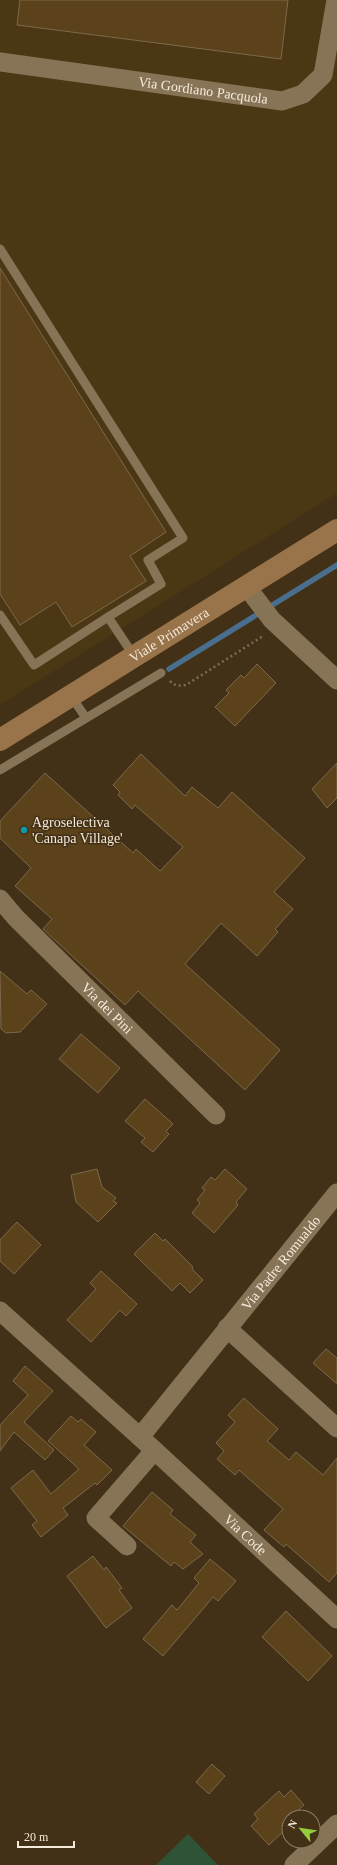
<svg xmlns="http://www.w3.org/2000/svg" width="337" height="1865" font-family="Georgia,serif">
  <rect width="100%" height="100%" fill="#423116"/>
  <path fill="#4c3714" d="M 0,0 L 337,0 L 337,493 L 0,705 Z"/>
  <path fill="#2f5336" d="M 188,1834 L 218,1865 L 156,1865 Z"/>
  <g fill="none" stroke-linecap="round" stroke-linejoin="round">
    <path stroke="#496e8e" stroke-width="5.5" d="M 169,669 L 337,565"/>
  </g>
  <path fill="#5b421a" stroke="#7c694d" d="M 20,0 L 288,0 L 281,59 L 17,25 Z
    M 0,268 L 166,532 L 130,556 L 146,581 L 72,627 L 56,602 L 20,625 L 0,594 Z
    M 257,664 L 276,683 L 235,726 L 215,707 L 229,693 L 226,690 L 241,675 L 244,678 Z
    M 141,754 L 185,796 L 192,787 L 218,808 L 232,792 L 305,858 L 274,892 L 293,909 L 275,929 L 278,932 L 257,956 L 221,923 L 185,964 L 280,1050 L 245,1090 L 138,991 L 125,1005 L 43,929 L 52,919 L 15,886 L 31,868 L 0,838 L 0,821 L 45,773 L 133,853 L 136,849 L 160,871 L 183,847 L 135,805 L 132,809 L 118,795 L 120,792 L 113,785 Z
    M 337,763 L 337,798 L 327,808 L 312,789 Z
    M 0,971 L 27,994 L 31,990 L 47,1004 L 20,1032 L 6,1033 L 1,1029 Z
    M 81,1034 L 120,1068 L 98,1093 L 59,1059 Z
    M 145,1099 L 173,1124 L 166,1131 L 169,1134 L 153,1152 L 141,1142 L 145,1138 L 125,1121 Z
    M 97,1169 L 102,1187 L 116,1198 L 113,1201 L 117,1203 L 98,1222 L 76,1202 L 71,1175 Z
    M 225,1169 L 247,1189 L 236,1202 L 238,1205 L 214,1233 L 192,1213 L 200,1203 L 197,1200 L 205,1190 L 202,1188 L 211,1177 L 215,1180 Z
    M 17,1222 L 41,1245 L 14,1274 L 0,1261 L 0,1240 Z
    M 155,1233 L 163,1241 L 165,1239 L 193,1267 L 192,1269 L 203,1280 L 190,1293 L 180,1283 L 172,1291 L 134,1254 Z
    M 101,1271 L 137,1304 L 126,1316 L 120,1310 L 91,1342 L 67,1320 L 96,1289 L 90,1283 Z
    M 326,1349 L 337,1358 L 337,1384 L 313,1363 Z
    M 25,1366 L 53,1391 L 24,1422 L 54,1450 L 45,1460 L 14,1432 L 0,1451 L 0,1425 L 28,1395 L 13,1381 Z
    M 244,1398 L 278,1429 L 267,1441 L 289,1460 L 296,1452 L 323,1475 L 337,1458 L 337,1573 L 329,1582 L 286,1544 L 284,1547 L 264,1530 L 283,1509 L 239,1470 L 235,1475 L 217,1459 L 224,1451 L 216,1443 L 235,1422 L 228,1415 Z
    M 71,1416 L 78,1422 L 81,1419 L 96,1432 L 84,1445 L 112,1470 L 97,1485 L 95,1483 L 63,1508 L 68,1515 L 41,1537 L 32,1525 L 37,1521 L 11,1488 L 33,1470 L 51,1494 L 79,1469 L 48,1441 Z
    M 152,1492 L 173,1510 L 170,1514 L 196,1535 L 190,1542 L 203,1554 L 183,1569 L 174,1562 L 171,1566 L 123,1526 Z
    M 93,1556 L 104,1570 L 106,1567 L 122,1588 L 119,1590 L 132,1608 L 106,1628 L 67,1576 Z
    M 210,1559 L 236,1581 L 218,1601 L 213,1597 L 163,1656 L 143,1639 L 172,1605 L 177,1610 L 199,1583 L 194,1578 Z
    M 286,1611 L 332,1656 L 308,1681 L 262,1637 Z
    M 212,1764 L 225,1776 L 209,1794 L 196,1782 Z
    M 291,1790 L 304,1805 L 299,1809 L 306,1817 L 289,1817 L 289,1826 L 269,1845 L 251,1826 L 258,1819 L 254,1814 L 279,1791 L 284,1797 Z"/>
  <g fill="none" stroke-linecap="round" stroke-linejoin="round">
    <path stroke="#7b6c55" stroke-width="2.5" stroke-dasharray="2 3" stroke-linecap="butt" d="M 170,681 C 175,686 179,686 186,685 L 263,636"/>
    <path stroke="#877457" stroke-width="9" d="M 0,249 L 183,538 L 148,560 L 161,584 L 108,617
      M 0,615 L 34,665 L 108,617 L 134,656
      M 71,696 L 86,718
      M 0,770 L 161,673"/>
    <g stroke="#877457" stroke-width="19">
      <path id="s1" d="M 0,62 L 282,101 L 303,94 L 323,75 L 336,0"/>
      <path d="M 246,586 L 272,620 L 337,680"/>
      <path id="s2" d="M 0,899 L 16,918 L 216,1115"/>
      <path id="s3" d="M 0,1311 L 140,1437 L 337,1619"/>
      <path d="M 227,1328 L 337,1428"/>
      <path id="s4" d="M 140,1437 L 337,1193"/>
      <path d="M 127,1546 L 96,1518 L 154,1451"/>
      <path d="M 294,1865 L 337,1824"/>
    </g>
    <path stroke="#99734a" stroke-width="22" id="s5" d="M 0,740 L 337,530"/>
  </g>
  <circle fill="#0f9aa8" stroke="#423116" stroke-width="1.5" cx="24" cy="830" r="4"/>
  <g text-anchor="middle" stroke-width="3" stroke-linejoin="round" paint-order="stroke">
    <g font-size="14" fill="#f5eada" stroke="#423116">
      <text dy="5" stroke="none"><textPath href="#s1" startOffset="205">Via Gordiano Pacquola</textPath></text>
      <text dy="5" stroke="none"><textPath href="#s5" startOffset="199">Viale Primavera</textPath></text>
      <text dy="5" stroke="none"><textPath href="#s2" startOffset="153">Via dei Pini</textPath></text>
      <text dy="5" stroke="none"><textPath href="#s4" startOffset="224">Via Padre Romualdo</textPath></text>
      <text dy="5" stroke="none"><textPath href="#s3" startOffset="332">Via Code</textPath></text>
    </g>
    <g font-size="14" fill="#f5eada" stroke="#423116" text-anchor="start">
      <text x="32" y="827">Agroselectiva<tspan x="32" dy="16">'Canapa Village'</tspan></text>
    </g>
  </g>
  <g transform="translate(301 1829) rotate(300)"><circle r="19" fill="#423116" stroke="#8a7b64"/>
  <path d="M0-3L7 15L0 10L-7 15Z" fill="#93cd3d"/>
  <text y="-6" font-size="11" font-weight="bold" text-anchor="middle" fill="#f5eada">N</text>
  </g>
  <path d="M18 1841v6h56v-6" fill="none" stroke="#f5eada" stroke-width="2"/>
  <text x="24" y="1841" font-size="12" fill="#f5eada" stroke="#423116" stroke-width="3" paint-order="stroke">20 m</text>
</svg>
